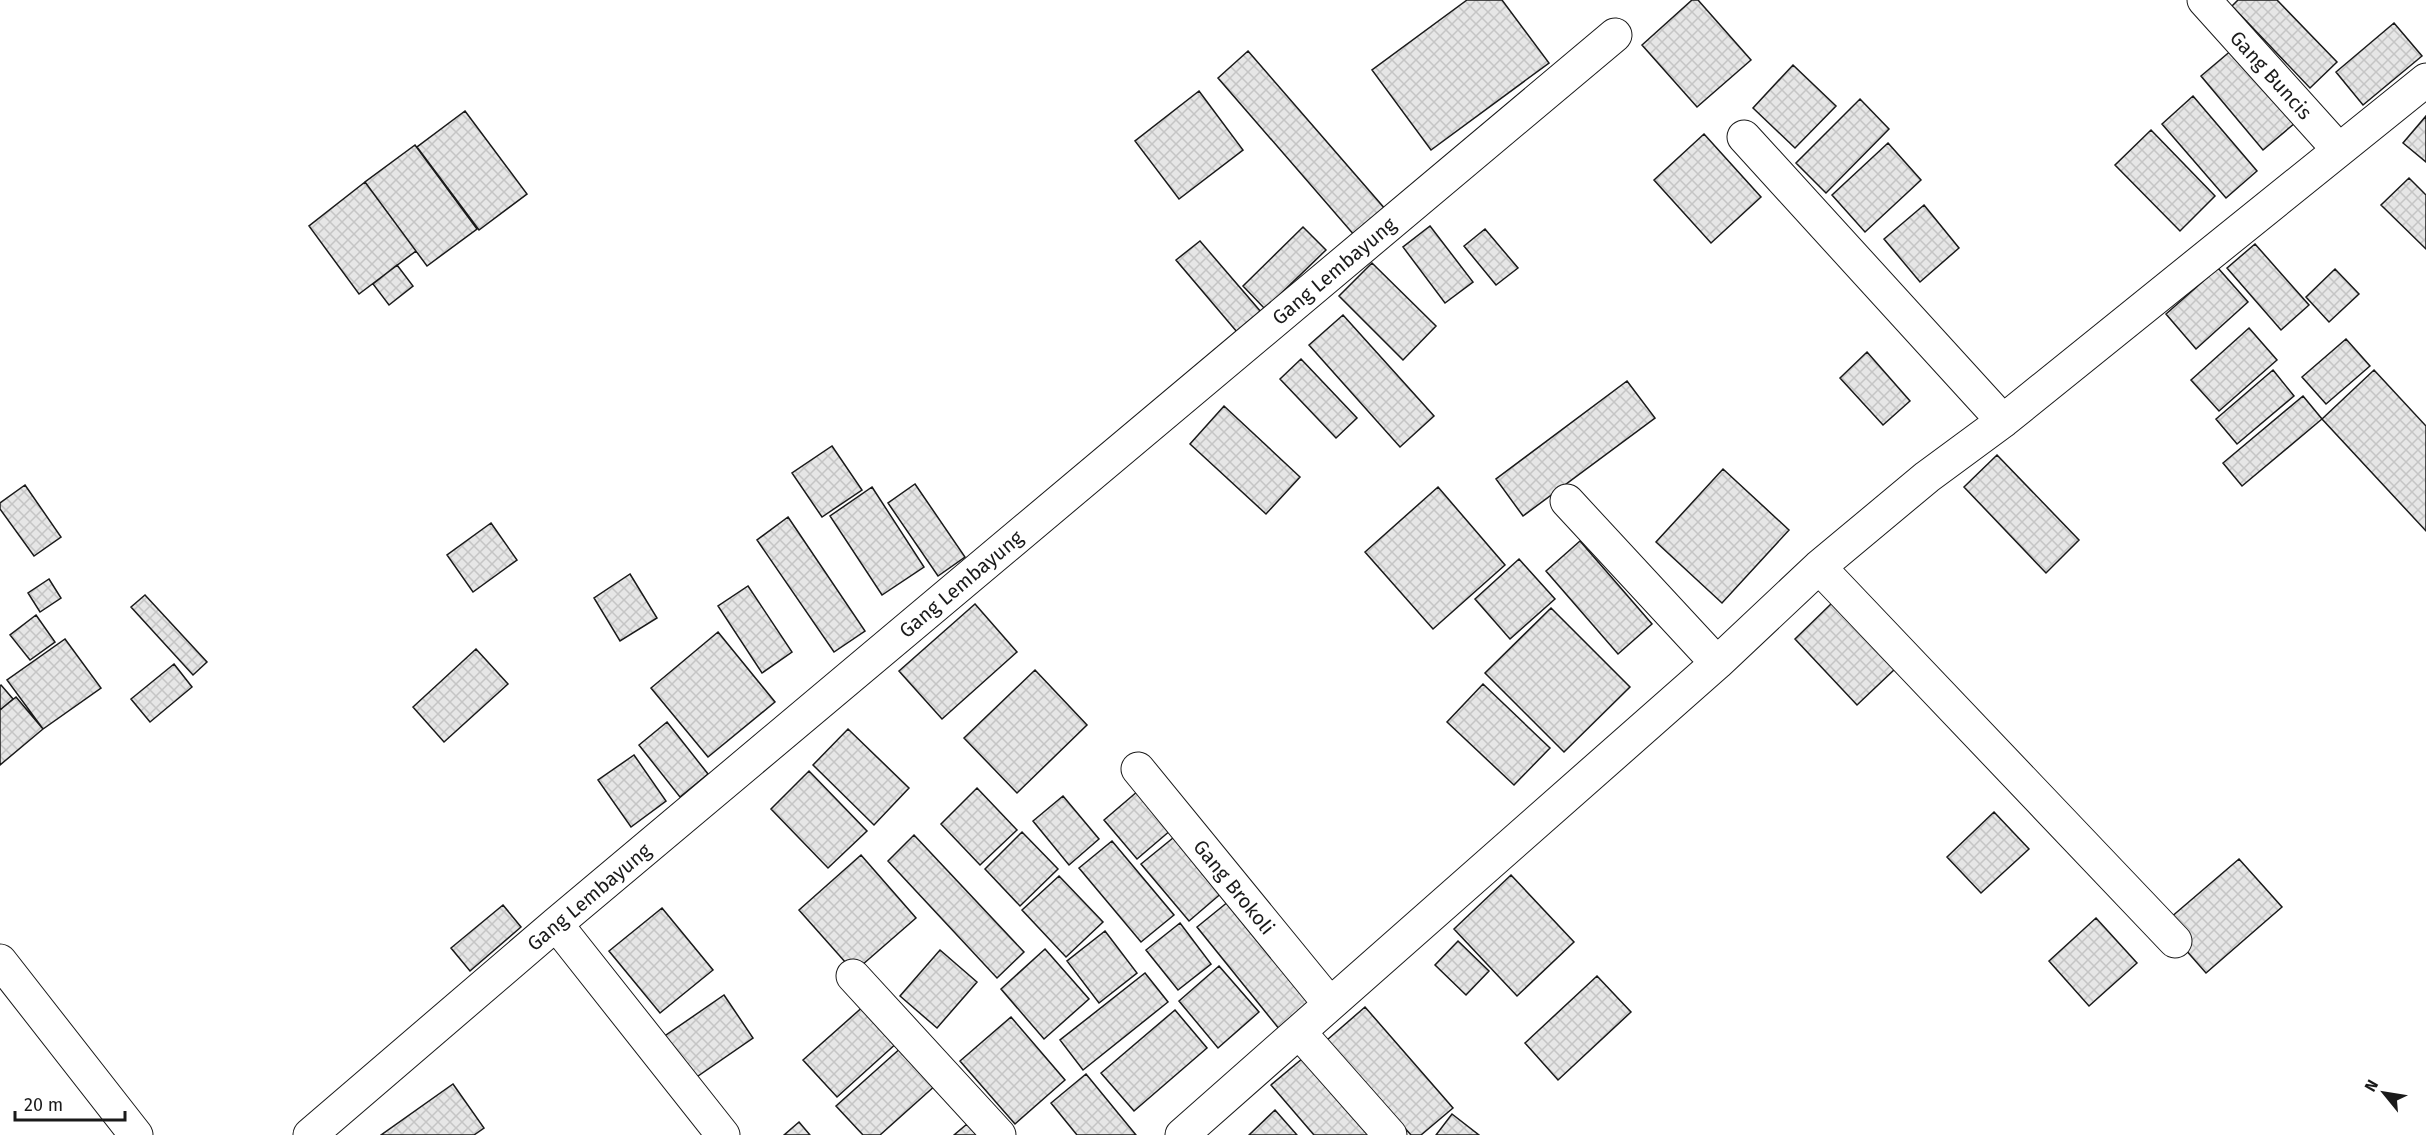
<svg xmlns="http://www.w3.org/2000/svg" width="2426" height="1135" font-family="'Fira Sans',sans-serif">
  <defs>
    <pattern id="building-cross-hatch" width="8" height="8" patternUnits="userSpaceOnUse" patternTransform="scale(1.5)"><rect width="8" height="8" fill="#e6e6e6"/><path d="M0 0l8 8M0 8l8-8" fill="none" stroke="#c5c5c5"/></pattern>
  </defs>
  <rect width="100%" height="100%" fill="#fff"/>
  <path fill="url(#building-cross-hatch)" stroke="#1a1a1a" stroke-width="1.5" d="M 1467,0 L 1502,0 L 1549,63 L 1431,150 L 1372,70 Z
    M 1692,0 L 1698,0 L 1751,60 L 1697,107 L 1642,45 Z
    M 2238,0 L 2277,0 L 2337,62 L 2310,88 L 2232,6 Z
    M 2394,23 L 2422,56 L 2363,105 L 2336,72 Z
    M 2233,49 L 2295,123 L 2263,150 L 2201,76 Z
    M 1248,51 L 1386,210 L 1355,236 L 1218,78 Z
    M 1793,65 L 1836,106 L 1795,148 L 1753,108 Z
    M 1199,91 L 1243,150 L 1179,199 L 1135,141 Z
    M 2193,96 L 2257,171 L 2226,198 L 2162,124 Z
    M 1860,99 L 1889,129 L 1826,193 L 1796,163 Z
    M 465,111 L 527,194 L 479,230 L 417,147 Z
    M 2426,116 L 2426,162 L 2403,143 Z
    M 2151,130 L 2215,196 L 2180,231 L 2115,165 Z
    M 1704,134 L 1761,197 L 1711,243 L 1654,180 Z
    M 1888,143 L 1921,180 L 1865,232 L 1832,195 Z
    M 415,145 L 477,229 L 427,266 L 365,182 Z
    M 2409,178 L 2426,195 L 2426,249 L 2381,205 Z
    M 365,182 L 416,251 L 359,294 L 309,226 Z
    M 1924,205 L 1959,248 L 1920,282 L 1884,239 Z
    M 1430,226 L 1473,282 L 1445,303 L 1403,247 Z
    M 1303,227 L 1326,250 L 1265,309 L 1243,286 Z
    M 1485,229 L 1518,268 L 1496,285 L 1464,246 Z
    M 1200,241 L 1261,312 L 1237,332 L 1176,260 Z
    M 2255,244 L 2309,305 L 2281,330 L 2227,268 Z
    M 1372,263 L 1436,326 L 1403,360 L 1339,296 Z
    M 397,265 L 413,286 L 389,305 L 373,284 Z
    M 2218,268 L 2248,302 L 2196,349 L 2166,314 Z
    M 2335,269 L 2359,294 L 2329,322 L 2306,297 Z
    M 1343,315 L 1434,416 L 1400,447 L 1309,345 Z
    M 2249,328 L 2277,360 L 2219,411 L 2191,380 Z
    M 2346,339 L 2370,366 L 2326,404 L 2302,377 Z
    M 1867,352 L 1910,401 L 1883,425 L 1840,378 Z
    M 1301,359 L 1357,418 L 1336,438 L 1280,379 Z
    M 2273,370 L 2294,396 L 2237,444 L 2216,419 Z
    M 2374,370 L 2426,426 L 2426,531 L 2322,419 Z
    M 1627,381 L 1655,418 L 1523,516 L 1496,479 Z
    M 2303,396 L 2322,419 L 2242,486 L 2223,463 Z
    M 1224,406 L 1300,477 L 1266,514 L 1190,444 Z
    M 832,446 L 862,490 L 822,517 L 792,473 Z
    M 1997,455 L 2079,540 L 2046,573 L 1964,487 Z
    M 1723,469 L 1789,530 L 1722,603 L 1656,542 Z
    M 915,484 L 965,557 L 938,576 L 888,503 Z
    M 25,485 L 61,537 L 34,556 L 0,509 L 0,503 Z
    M 872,487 L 924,567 L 882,595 L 830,516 Z
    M 1438,487 L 1505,565 L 1433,629 L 1365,552 Z
    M 788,517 L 865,631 L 834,652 L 757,540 Z
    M 491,523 L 517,560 L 473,592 L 447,555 Z
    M 1580,541 L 1652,624 L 1618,654 L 1546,571 Z
    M 1519,559 L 1555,599 L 1510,639 L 1475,599 Z
    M 630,574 L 657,618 L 620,641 L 594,598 Z
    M 49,579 L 61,598 L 40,612 L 28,593 Z
    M 748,586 L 792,652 L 762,673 L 718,606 Z
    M 145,595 L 207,662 L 193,675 L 131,607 Z
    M 1834,601 L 1896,668 L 1857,705 L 1795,639 Z
    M 975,604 L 1017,652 L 942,719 L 899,671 Z
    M 1551,608 L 1630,687 L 1564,752 L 1485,673 Z
    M 36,615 L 55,642 L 30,660 L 10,635 Z
    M 718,632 L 775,702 L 708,757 L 651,688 Z
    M 65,639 L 101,688 L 43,729 L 7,680 Z
    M 476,649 L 508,684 L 444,742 L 413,707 Z
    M 174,664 L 192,687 L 150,722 L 131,699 Z
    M 1035,670 L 1087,725 L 1017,793 L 964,738 Z
    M 1483,684 L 1550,748 L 1514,785 L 1447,722 Z
    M 1,685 L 13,699 L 0,710 L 0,686 Z
    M 16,697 L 43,729 L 0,765 L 0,710 Z
    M 667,722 L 708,774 L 680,797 L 639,745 Z
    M 848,729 L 909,788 L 874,825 L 813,765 Z
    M 634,755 L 666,801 L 631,827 L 598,780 Z
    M 809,771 L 867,831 L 828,868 L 771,809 Z
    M 1145,785 L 1178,824 L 1137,859 L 1104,820 Z
    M 977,788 L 1017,830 L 980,865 L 941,824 Z
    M 1063,796 L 1099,839 L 1069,865 L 1033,821 Z
    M 1994,812 L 2029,849 L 1981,893 L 1947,857 Z
    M 1184,829 L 1231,885 L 1189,921 L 1141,864 Z
    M 1022,832 L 1058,869 L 1020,906 L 985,869 Z
    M 914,835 L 1024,952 L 997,978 L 888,861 Z
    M 1112,841 L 1174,915 L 1141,942 L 1079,868 Z
    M 861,855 L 916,918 L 854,972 L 799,910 Z
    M 2239,859 L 2282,907 L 2206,973 L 2163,924 Z
    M 1511,875 L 1574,942 L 1517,996 L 1454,929 Z
    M 1059,876 L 1103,922 L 1066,957 L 1022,910 Z
    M 1234,897 L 1318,999 L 1280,1030 L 1197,927 Z
    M 503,905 L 521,927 L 470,971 L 451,948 Z
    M 662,908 L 713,970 L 660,1013 L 609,951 Z
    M 2096,918 L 2137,963 L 2089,1006 L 2049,961 Z
    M 1180,923 L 1211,964 L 1178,990 L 1146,950 Z
    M 1105,931 L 1137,973 L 1099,1003 L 1067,961 Z
    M 1458,941 L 1489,971 L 1466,995 L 1435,965 Z
    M 1045,949 L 1089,999 L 1044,1039 L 1001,989 Z
    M 940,950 L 977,982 L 937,1028 L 900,996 Z
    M 1219,966 L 1259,1012 L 1218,1048 L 1179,1001 Z
    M 1145,973 L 1168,1002 L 1083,1070 L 1060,1040 Z
    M 1597,976 L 1631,1012 L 1558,1080 L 1525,1043 Z
    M 724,995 L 753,1038 L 685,1085 L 656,1042 Z
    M 866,1004 L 899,1041 L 837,1097 L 803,1060 Z
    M 1365,1007 L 1453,1108 L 1421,1135 L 1411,1135 L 1327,1040 Z
    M 1175,1010 L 1207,1048 L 1134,1111 L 1101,1073 Z
    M 1011,1017 L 1065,1080 L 1015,1124 L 960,1061 Z
    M 903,1046 L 937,1084 L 880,1135 L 863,1135 L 836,1106 Z
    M 1309,1053 L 1376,1135 L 1314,1135 L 1271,1085 Z
    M 1086,1074 L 1136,1135 L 1077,1135 L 1051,1103 Z
    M 453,1084 L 484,1128 L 474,1135 L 381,1135 Z
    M 1275,1110 L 1297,1135 L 1249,1135 Z
    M 1452,1114 L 1479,1135 L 1436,1135 Z
    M 799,1122 L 810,1135 L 784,1135 Z
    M 967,1124 L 977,1135 L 954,1135 Z"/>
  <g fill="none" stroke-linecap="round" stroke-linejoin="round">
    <g stroke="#1a1a1a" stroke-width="35">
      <path id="minor" d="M 2204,0 L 2339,150
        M 1744,137 L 2003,421
        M 1567,501 L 1717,663
        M 1819,567 L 2175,941
        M 1138,769 L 1330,1004
        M 556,924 L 723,1135
        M 853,976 L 999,1135
        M 1299,1032 L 1390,1135
        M 310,1135 L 556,924 L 1615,35
        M 1182,1135 L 1717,663 L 1819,567 L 1927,477 L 2003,421 L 2426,80"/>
    </g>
    <g stroke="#1a1a1a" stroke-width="35">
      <path id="tertiary" d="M 0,961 L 136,1135"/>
    </g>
    <use href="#minor" stroke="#fff" stroke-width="33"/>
    <use href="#tertiary" stroke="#fff" stroke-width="33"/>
  </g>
  <g text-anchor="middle" stroke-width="4.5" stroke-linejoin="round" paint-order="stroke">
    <g font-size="20" fill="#1a1a1a" stroke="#fff">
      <text transform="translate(2271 75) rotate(48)" y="7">Gang Buncis</text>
      <text transform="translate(1334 271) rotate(-40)" y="7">Gang Lembayung</text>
      <text transform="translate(961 584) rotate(-40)" y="7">Gang Lembayung</text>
      <text transform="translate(1234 887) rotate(51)" y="7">Gang Brokoli</text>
      <text transform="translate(589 897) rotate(-40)" y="7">Gang Lembayung</text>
    </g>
  </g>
  <g transform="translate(2384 1093) rotate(300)" stroke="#ffffff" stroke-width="4.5" paint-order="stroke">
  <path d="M0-4.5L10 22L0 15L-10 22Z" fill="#1a1a1a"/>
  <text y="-9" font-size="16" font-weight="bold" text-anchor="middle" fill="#1a1a1a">N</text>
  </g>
  <path d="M15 1111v9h110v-9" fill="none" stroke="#1a1a1a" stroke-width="3"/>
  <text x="24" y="1111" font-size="18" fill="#1a1a1a" stroke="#ffffff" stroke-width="4.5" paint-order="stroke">20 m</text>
</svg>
